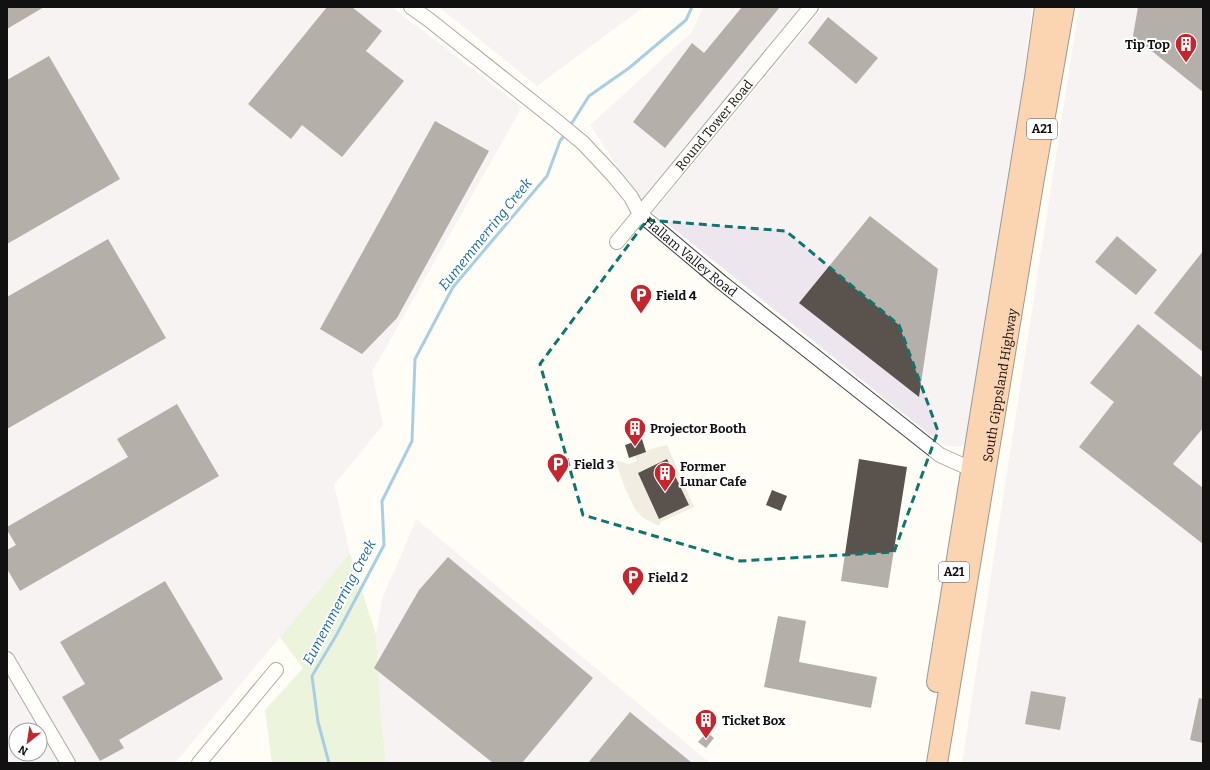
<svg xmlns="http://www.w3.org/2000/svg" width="1210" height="770" font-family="Bitter,serif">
  <rect width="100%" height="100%" fill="#fffdf5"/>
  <path fill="#eee6ef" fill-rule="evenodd" d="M 7,7 L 392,7 L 522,107 L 372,372 L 383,425 L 334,485 L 350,553 L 175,763 L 7,763 ZM 16,730 L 40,730 L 40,754 L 16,754 Z
    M 439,7 L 644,7 L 537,86 Z
    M 703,7 L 803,7 L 642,204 L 590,125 L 692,32 Z
    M 824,7 L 1032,7 L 1022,93 L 968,440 L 961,447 L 945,446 L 934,438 L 653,212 Z
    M 1079,7 L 1203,7 L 1203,763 L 962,763 Z
    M 416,519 L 710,763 L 386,763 L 381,713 L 376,635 L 382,599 L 408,539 Z"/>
  <path fill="#d5ebbd" d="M 350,553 L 376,635 L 381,713 L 386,763 L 272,763 L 265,710 L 303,668 L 280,637 Z"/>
  <path fill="#f1ede2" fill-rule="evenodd" d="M 667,445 L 694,507 L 661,522 L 659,526 L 643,518 L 635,509 L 625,488 L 615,460 L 629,464 L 637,461 L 635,456 L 651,449 ZM 667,459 L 689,505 L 660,519 L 638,473 Z"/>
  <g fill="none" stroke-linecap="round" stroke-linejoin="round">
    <path stroke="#3f96cf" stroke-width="3" d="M 570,126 L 589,96 L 629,68 L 686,20 L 692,7
      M 329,763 L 318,722 L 312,676 L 337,634 L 384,545 L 382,501 L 412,441 L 415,359 L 453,287 L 547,176 L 560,141 L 566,133"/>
  </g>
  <path fill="#5a524d" d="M 7,7 L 44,7 L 7,29 Z
    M 327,7 L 352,7 L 382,31 L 366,51 L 404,81 L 342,157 L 302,125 L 291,139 L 248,104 Z
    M 742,7 L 780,7 L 665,148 L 633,122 L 692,43 L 704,53 Z
    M 1138,7 L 1203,7 L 1203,92 L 1133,36 Z
    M 828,17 L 878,58 L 856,84 L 808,43 Z
    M 49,56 L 120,179 L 7,244 L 7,80 Z
    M 435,121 L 489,151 L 397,318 L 362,354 L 320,329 Z
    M 870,216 L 938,269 L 919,397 L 799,303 Z
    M 1117,236 L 1157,270 L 1136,295 L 1095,262 Z
    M 108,239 L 166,338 L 7,429 L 7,297 Z
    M 1203,251 L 1203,352 L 1154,313 Z
    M 1138,324 L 1203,378 L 1203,428 L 1173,464 L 1203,488 L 1203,544 L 1079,447 L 1114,402 L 1090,383 Z
    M 177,404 L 219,476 L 20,591 L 7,569 L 7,550 L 16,545 L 7,530 L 7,527 L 128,457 L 117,439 Z
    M 642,439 L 646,452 L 629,458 L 625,445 Z
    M 667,459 L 689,505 L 659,519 L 638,473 Z
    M 859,459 L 907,467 L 888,588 L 841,581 Z
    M 772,490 L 787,496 L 781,511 L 766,505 Z
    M 448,557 L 593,678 L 522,763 L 493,763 L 374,668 L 419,590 Z
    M 165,581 L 223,679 L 119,740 L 124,748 L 100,761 L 62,697 L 85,684 L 60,642 Z
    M 778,616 L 806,621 L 799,662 L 877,677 L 871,708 L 764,687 Z
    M 1031,691 L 1066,697 L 1060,730 L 1025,724 Z
    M 1199,698 L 1203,699 L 1203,743 L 1190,740 Z
    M 630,712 L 692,763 L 588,763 Z
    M 707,732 L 714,738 L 706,748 L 698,742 Z"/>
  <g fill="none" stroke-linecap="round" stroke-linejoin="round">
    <g stroke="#444" stroke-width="16">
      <g id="minor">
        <path id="s1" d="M 411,7 L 428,19 L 554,119 L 583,143 L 613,175 L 631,197 L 640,214 L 721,282 L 940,455 L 971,469"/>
        <path id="s2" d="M 617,242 L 811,7"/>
        <path d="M 7,659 L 68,763"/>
        <path d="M 199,763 L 276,670"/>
      </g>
    </g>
    <g stroke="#222" stroke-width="22">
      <g id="highway">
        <path d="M 937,682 L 1035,78 L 1045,7"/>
        <path id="s3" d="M 937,763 L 1034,178 L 1064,7"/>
      </g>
    </g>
    <use href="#minor" stroke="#fff" stroke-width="14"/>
    <use href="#highway" stroke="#f5a25d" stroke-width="20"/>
  </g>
  <path d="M0 0H1210V770H0ZM 647,220 L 786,231 L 899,325 L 938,431 L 894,552 L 740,561 L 583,515 L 540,364 Z" fill="#fffdf5" fill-opacity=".55" fill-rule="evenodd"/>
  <path fill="none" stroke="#0f766e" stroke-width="3" stroke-dasharray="8 5" stroke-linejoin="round" d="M 647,220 L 786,231 L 899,325 L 938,431 L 894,552 L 740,561 L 583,515 L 540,364 Z"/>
  <defs>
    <g id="building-pin" transform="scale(1.15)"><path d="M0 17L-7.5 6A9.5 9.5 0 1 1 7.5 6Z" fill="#c4262e" stroke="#fff"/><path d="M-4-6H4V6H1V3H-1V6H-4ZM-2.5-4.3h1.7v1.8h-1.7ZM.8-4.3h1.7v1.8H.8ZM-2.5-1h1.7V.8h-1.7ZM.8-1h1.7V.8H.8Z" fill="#fff"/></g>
    <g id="parking-pin" transform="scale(1.15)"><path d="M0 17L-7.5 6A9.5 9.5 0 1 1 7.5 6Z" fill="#c4262e" stroke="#fff"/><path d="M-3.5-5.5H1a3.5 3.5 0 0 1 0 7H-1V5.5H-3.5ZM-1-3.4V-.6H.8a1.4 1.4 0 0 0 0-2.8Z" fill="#fff"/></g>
  </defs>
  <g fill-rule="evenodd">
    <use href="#building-pin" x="1186" y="44"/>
    <use href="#parking-pin" x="641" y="295"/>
    <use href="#building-pin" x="635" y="428"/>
    <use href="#parking-pin" x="558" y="464"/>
    <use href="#building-pin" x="665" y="473"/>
    <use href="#parking-pin" x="633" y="577"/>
    <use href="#building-pin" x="706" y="720"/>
  </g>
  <g text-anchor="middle" stroke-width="4" stroke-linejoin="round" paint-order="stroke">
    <g fill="#fff" stroke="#585858" stroke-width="1">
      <rect x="1027" y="119" width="30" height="20" rx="3"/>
      <rect x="939" y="562" width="30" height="20" rx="3"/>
    </g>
    <g font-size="12" font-weight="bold" fill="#111">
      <text x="1042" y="133">A21</text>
      <text x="954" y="576">A21</text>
    </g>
    <g font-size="13" font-weight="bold" fill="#111" stroke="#fff" text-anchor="start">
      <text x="1170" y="49" text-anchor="end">Tip Top</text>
      <text x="656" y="300">Field 4</text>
      <text x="650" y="433">Projector Booth</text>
      <text x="574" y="469">Field 3</text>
      <text x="680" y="471">Former<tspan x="680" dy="15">Lunar Cafe</tspan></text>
      <text x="648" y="582">Field 2</text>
      <text x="722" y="725">Ticket Box</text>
    </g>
    <g font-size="13" fill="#111" stroke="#fff">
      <text dy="5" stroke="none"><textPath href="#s2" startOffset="152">Round Tower Road</textPath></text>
      <text dy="5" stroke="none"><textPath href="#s1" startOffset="377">Hallam Valley Road</textPath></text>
      <text dy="5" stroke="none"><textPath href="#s3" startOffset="383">South Gippsland Highway</textPath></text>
    </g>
    <g font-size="14" font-style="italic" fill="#1768a6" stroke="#fff">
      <text transform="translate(485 234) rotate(-51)" y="5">Eumemmerring Creek</text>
      <text transform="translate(339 602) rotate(-62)" y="5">Eumemmerring Creek</text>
    </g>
  </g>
  <rect width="1210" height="770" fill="none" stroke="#111111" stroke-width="16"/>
  <g transform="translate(28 742) rotate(210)"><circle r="19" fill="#ffffff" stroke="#a0a0a0"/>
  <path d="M0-3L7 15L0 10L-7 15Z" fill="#c4262e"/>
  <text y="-6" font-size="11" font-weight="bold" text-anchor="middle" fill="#111111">N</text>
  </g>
</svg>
